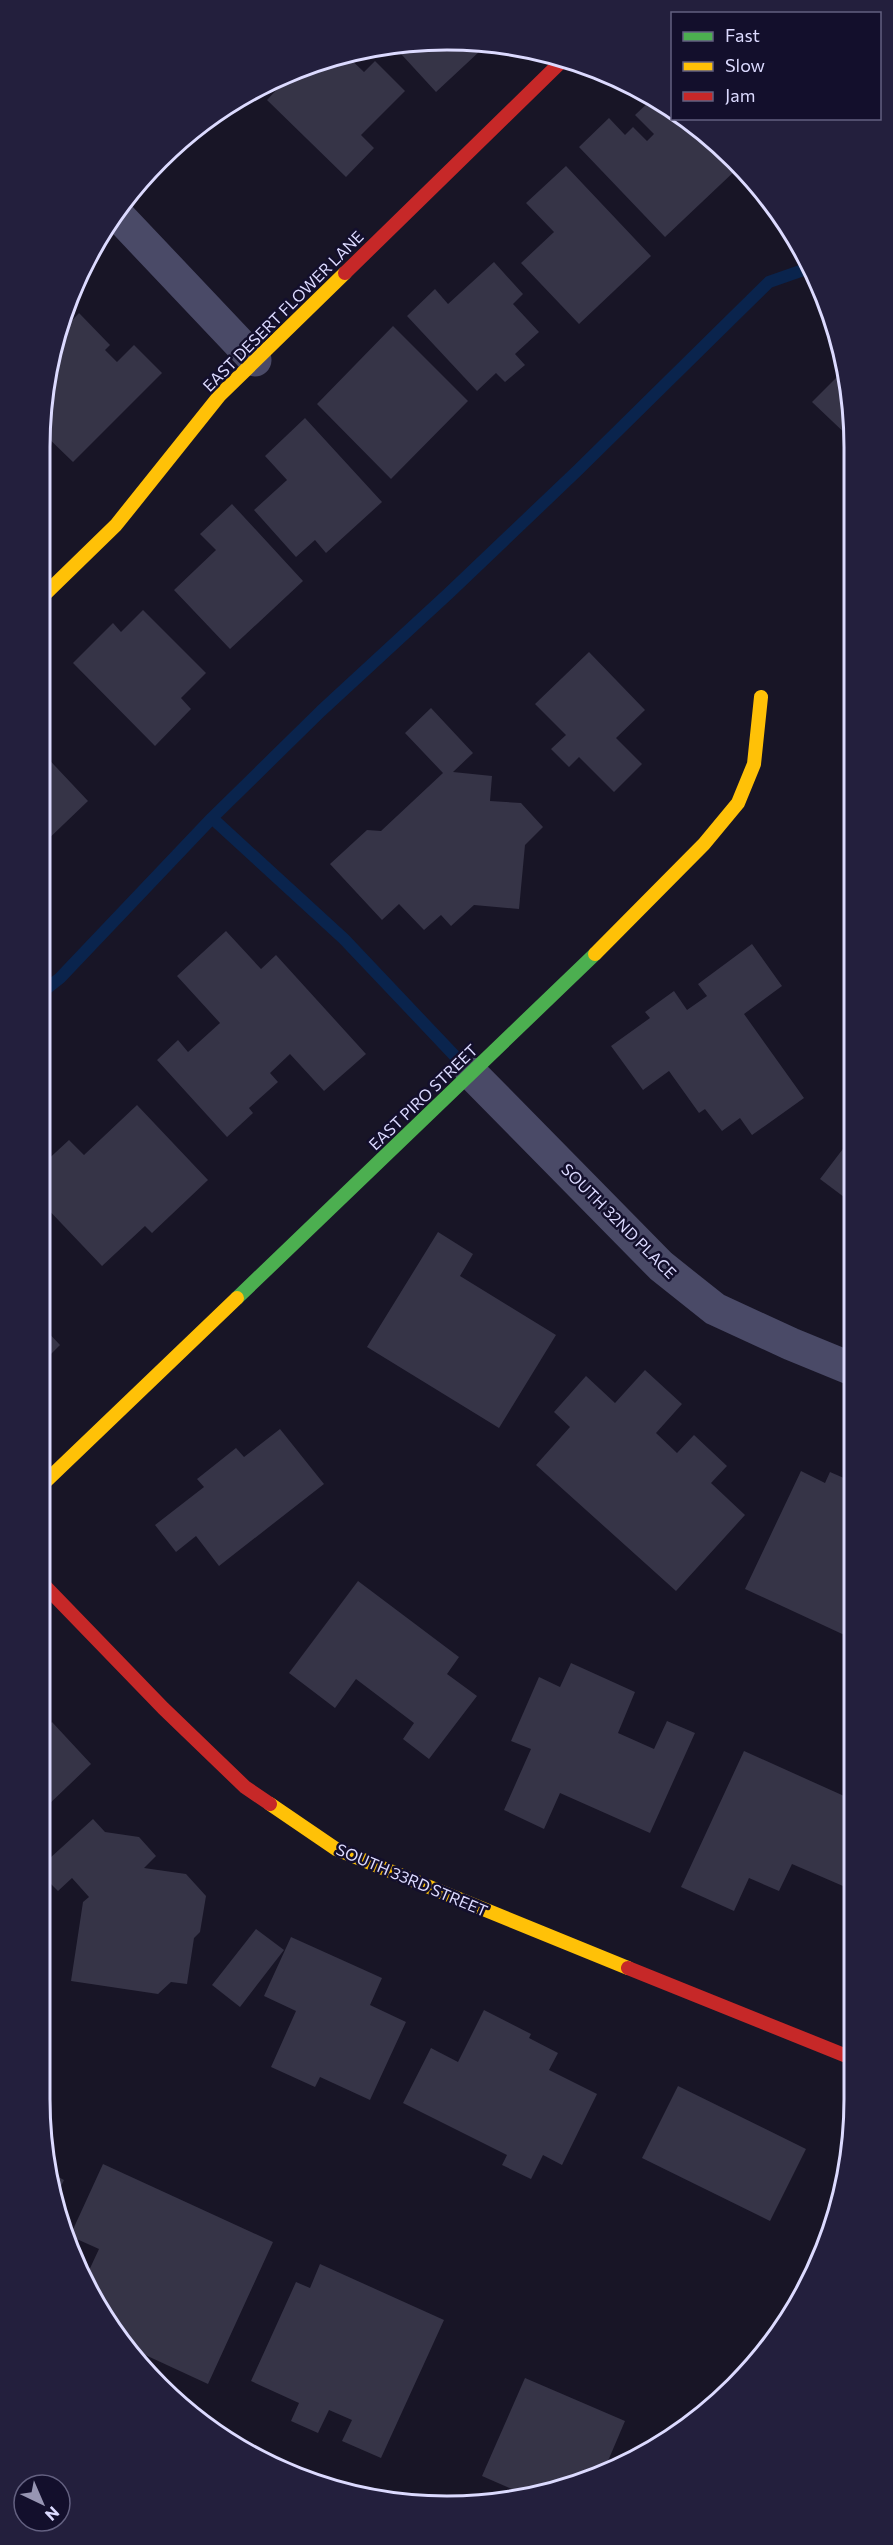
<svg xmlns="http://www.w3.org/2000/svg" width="893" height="2545" font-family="Commissioner,sans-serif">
  <rect width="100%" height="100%" fill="#181526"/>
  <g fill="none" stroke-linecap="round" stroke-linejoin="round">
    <path stroke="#0a244d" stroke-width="12" d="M 212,818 L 344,939 L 471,1073
      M 41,993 L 60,978 L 212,818 L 321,711 L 449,593 L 578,470 L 769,282 L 812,267"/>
  </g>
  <path fill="#363447" d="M 469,40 L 480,51 L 436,92 L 391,43 Z
    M 345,54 L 364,72 L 375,61 L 405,91 L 361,135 L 374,148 L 346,177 L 267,100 L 296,69 L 307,64 L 311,68 L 319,60 Z
    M 654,97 L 672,112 L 672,118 L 681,118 L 739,167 L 665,237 L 579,147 L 609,118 L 625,135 L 633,127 L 647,141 L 654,134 L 635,115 Z
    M 566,166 L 651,256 L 579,324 L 521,263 L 554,232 L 526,203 Z
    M 494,262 L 523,294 L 513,304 L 539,332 L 515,354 L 525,365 L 505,382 L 496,373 L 477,391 L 407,316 L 435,289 L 448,304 Z
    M 79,313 L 110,345 L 105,350 L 117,362 L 134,345 L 162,373 L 73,462 L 41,431 L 53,341 Z
    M 393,326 L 468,401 L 391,479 L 317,404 Z
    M 844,370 L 850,393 L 851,439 L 812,402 Z
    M 305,418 L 382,502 L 326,553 L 315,540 L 296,557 L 254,510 L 287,480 L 265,456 Z
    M 232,504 L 303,581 L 230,649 L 174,590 L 216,550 L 200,534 Z
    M 143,610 L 206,673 L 181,698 L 191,709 L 155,746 L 73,663 L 113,623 L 121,632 Z
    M 589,652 L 645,710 L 616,738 L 642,764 L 614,792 L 579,757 L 569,767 L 551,749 L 566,735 L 535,704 Z
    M 431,708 L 473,753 L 453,772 L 492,776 L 490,801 L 521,803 L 543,827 L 525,845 L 519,909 L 474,905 L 451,926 L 441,915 L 424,930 L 399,904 L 382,920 L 330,864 L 367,830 L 381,831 L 443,773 L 405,733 Z
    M 40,750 L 88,801 L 41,846 Z
    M 226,931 L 261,969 L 276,955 L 366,1054 L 324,1091 L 290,1054 L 270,1073 L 278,1082 L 249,1108 L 253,1113 L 227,1137 L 157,1060 L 178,1040 L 188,1052 L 220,1023 L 177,976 Z
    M 752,944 L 782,986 L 744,1014 L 804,1098 L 752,1135 L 740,1118 L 722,1131 L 705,1109 L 699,1113 L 669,1071 L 643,1090 L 611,1046 L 650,1018 L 645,1012 L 674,991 L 687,1010 L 707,996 L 698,984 Z
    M 137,1105 L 208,1180 L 152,1233 L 145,1226 L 102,1266 L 42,1203 L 42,1165 L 69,1140 L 84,1155 Z
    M 852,1137 L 852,1203 L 820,1179 Z
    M 438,1232 L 473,1254 L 460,1276 L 556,1335 L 499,1428 L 367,1347 Z
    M 43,1327 L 60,1345 L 43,1362 Z
    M 645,1370 L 682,1404 L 656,1433 L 677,1453 L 694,1435 L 727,1466 L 711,1483 L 745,1515 L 676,1591 L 536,1465 L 570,1427 L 554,1412 L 586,1376 L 615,1403 Z
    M 280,1429 L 324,1484 L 219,1566 L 196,1536 L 176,1552 L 155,1525 L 204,1487 L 197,1479 L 236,1448 L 244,1457 Z
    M 801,1471 L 825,1483 L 830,1472 L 853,1482 L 853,1639 L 745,1589 Z
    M 358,1581 L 459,1657 L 447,1674 L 477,1696 L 429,1759 L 403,1739 L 414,1723 L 356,1679 L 335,1708 L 289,1673 Z
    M 571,1663 L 635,1692 L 618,1733 L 654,1749 L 667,1721 L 695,1733 L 650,1833 L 560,1793 L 544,1829 L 504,1810 L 531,1749 L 511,1741 L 539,1677 L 560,1687 Z
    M 52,1722 L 91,1764 L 45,1808 L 45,1729 Z
    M 744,1751 L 853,1800 L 854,1863 L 843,1886 L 792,1864 L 779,1891 L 749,1878 L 734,1911 L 681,1887 Z
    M 93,1819 L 105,1832 L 139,1837 L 156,1856 L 144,1868 L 186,1874 L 206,1896 L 200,1932 L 194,1938 L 187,1984 L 171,1982 L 158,1994 L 71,1981 L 83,1902 L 89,1897 L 72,1878 L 58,1891 L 47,1880 L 50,1858 Z
    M 256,1929 L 284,1950 L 240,2007 L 212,1985 Z
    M 291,1937 L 382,1978 L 370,2005 L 406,2022 L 370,2100 L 320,2077 L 315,2087 L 271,2067 L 296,2011 L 264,1996 Z
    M 484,2010 L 531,2034 L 529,2038 L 558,2053 L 549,2070 L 597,2094 L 562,2165 L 543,2155 L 531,2179 L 502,2165 L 507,2155 L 403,2103 L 431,2048 L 458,2062 Z
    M 678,2086 L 806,2149 L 770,2221 L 642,2158 Z
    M 103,2164 L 273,2242 L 208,2384 L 128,2347 L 85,2279 L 99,2249 L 70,2236 Z
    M 47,2171 L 64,2180 L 54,2201 L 47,2178 Z
    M 841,2191 L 840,2204 L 839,2206 L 835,2204 Z
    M 320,2264 L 444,2320 L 381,2458 L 342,2441 L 352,2420 L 329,2410 L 318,2433 L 291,2421 L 299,2403 L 251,2381 L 296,2282 L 310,2288 Z
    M 525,2378 L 625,2421 L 605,2468 L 552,2492 L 528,2496 L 482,2476 Z"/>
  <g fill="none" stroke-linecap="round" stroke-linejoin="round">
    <path stroke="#4a4a67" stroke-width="33" d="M 115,212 L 255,360
      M 472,1074 L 661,1266 L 715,1309 L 791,1344 L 852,1369"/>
    <path stroke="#4caf50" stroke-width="14" d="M 237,1298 L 595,954"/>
    <path stroke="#ffc107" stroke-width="14" d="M 40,599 L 116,525 L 220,395 L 345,273
      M 595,954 L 704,844 L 738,803 L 754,764 L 761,697
      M 44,1483 L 237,1298
      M 270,1804 L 336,1849 L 628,1968"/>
    <path stroke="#c62828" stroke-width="14" d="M 345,273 L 565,58
      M 44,1585 L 163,1708 L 245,1787 L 270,1804
      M 628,1968 L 854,2059"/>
  </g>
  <g text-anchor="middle" stroke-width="5" stroke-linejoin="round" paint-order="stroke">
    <g font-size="16" fill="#dcdaff" stroke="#130f2c">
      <text transform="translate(283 311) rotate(-45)" y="6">EAST DESERT FLOWER LANE</text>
      <text transform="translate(423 1097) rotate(-44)" y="6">EAST PIRO STREET</text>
      <text transform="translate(619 1221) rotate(45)" y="6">SOUTH 32ND PLACE</text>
      <text transform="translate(412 1880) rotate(23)" y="6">SOUTH 33RD STREET</text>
    </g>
  </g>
  <path d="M0 0H893V2545H0ZM447 50H447A397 397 0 0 1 844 447V2099A397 397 0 0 1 447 2496H447A397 397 0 0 1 50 2099V447A397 397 0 0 1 447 50Z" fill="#231f3d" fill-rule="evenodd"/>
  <path fill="none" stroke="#dcdaff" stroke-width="3" d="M447 50H447A397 397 0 0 1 844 447V2099A397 397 0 0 1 447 2496H447A397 397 0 0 1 50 2099V447A397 397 0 0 1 447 50Z"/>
  <rect x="671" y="12" width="210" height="108" fill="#130f2c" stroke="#636080" stroke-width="1.5"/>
  <rect x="683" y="32" width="30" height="9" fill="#4caf50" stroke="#636080" stroke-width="1.5"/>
  <text x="725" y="42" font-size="18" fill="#dcdaff">Fast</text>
  <rect x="683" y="62" width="30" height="9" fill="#ffc107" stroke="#636080" stroke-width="1.5"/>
  <text x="725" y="72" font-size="18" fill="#dcdaff">Slow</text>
  <rect x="683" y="92" width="30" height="9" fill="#c62828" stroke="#636080" stroke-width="1.5"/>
  <text x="725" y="102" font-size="18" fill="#dcdaff">Jam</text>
  <g transform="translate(42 2503) rotate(136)"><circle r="28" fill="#130f2c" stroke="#636080" stroke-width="1.5"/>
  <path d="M0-4.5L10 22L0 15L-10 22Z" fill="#9795b3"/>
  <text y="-9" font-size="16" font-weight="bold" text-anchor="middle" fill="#dcdaff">N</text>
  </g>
</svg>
